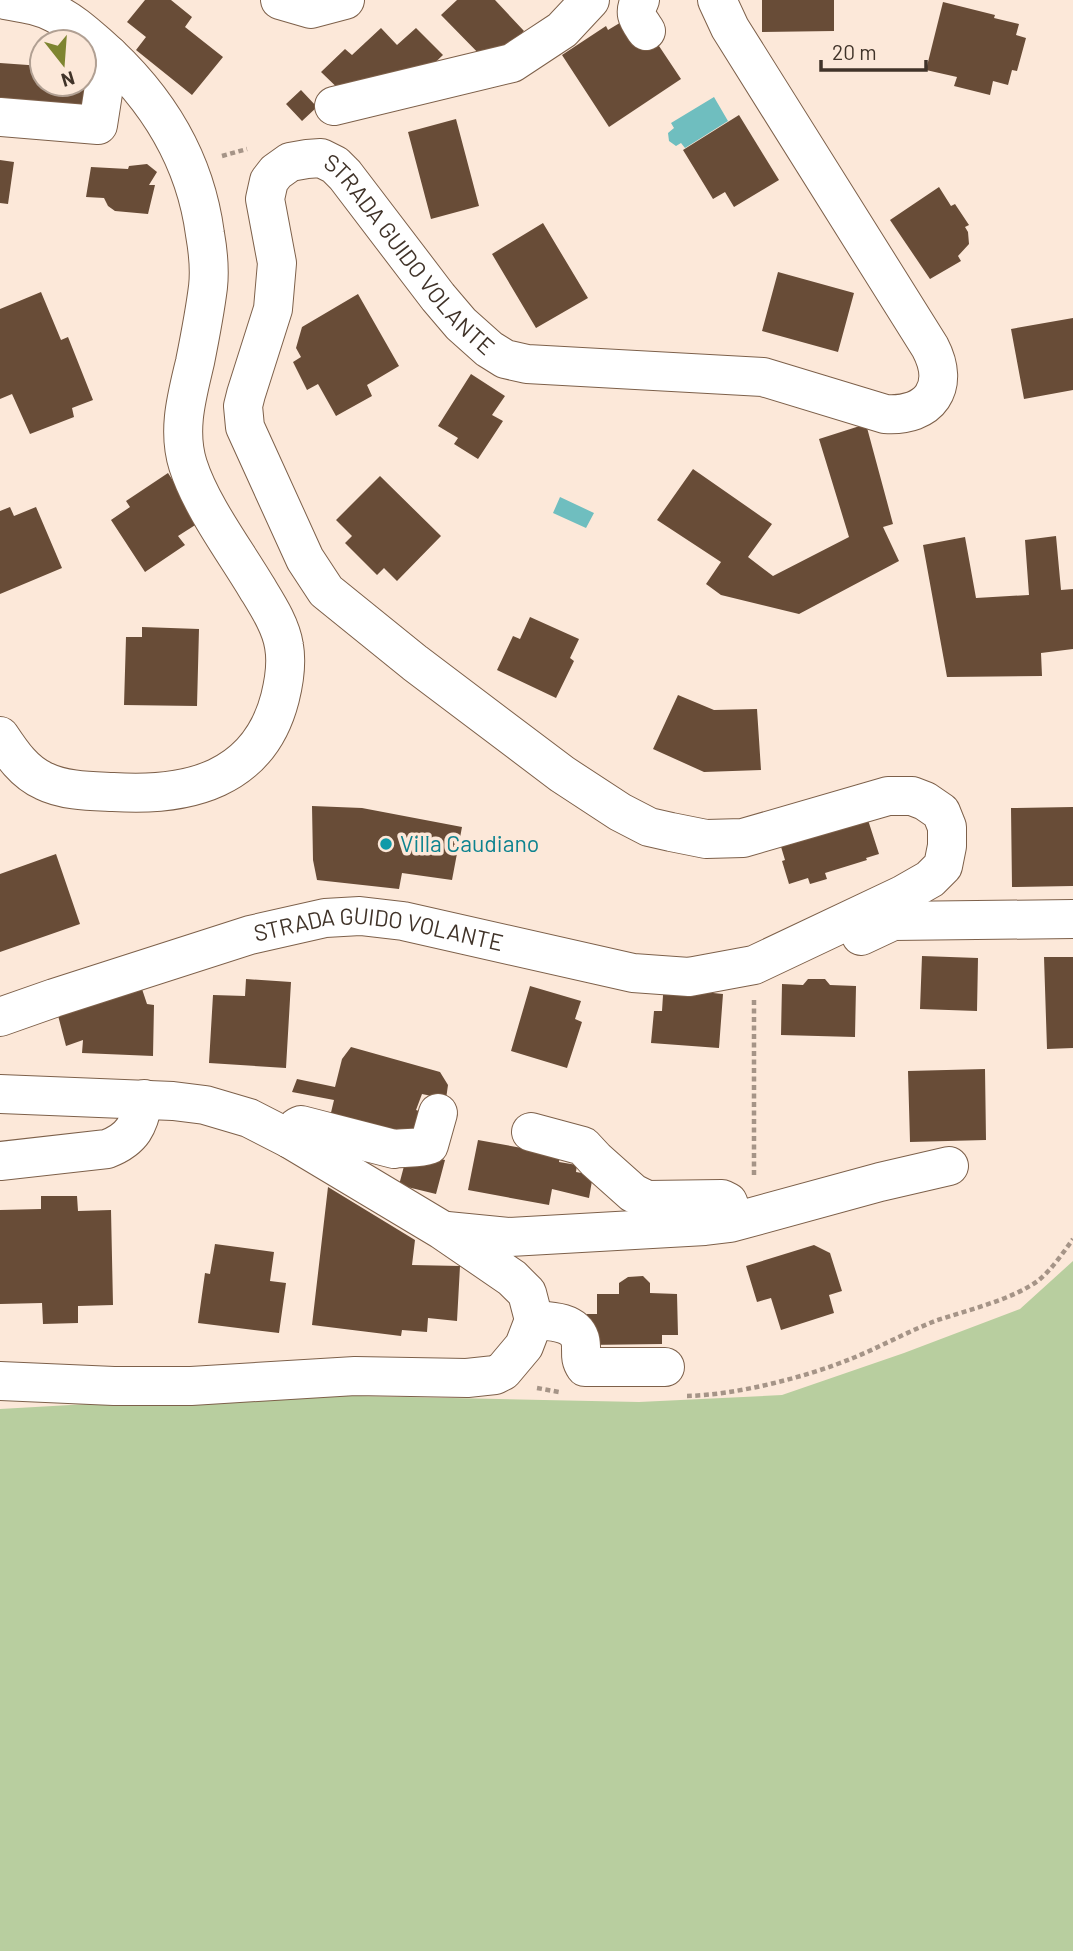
<svg xmlns="http://www.w3.org/2000/svg" width="1073" height="1951" font-family="Barlow,sans-serif">
  <rect width="100%" height="100%" fill="#fce8d9"/>
  <path fill="#b8ce9f" d="M 1073,1261 L 1073,1951 L 0,1951 L 0,1409 L 267,1394 L 639,1402 L 782,1395 L 904,1353 L 1020,1309 Z"/>
  <path fill="#6fbebf" d="M 714,97 L 728,121 L 685,148 L 681,143 L 676,146 L 669,141 L 668,133 L 674,128 L 671,123 Z
    M 560,497 L 594,513 L 586,528 L 553,513 Z"/>
  <path fill="#684c37" d="M 145,0 L 171,0 L 192,17 L 185,27 L 223,57 L 192,95 L 136,50 L 146,37 L 127,22 Z
    M 457,0 L 495,0 L 524,31 L 489,64 L 441,15 Z
    M 762,0 L 834,0 L 834,31 L 762,32 Z
    M 943,2 L 995,15 L 994,18 L 1019,24 L 1016,35 L 1026,38 L 1017,71 L 1012,70 L 1008,85 L 993,81 L 990,95 L 954,86 L 957,77 L 926,70 Z
    M 628,18 L 655,40 L 681,79 L 609,127 L 562,55 L 606,26 L 608,30 Z
    M 381,28 L 397,45 L 416,28 L 443,55 L 423,74 L 348,98 L 321,72 L 345,49 L 352,55 Z
    M 0,63 L 42,66 L 42,84 L 84,84 L 84,68 L 88,69 L 95,124 L 0,103 Z
    M 301,90 L 317,107 L 302,121 L 286,104 Z
    M 739,115 L 779,180 L 734,207 L 725,192 L 713,199 L 683,150 Z
    M 456,119 L 479,206 L 431,219 L 408,132 Z
    M 0,160 L 14,162 L 8,204 L 0,203 Z
    M 147,164 L 157,172 L 149,185 L 155,185 L 148,214 L 115,211 L 108,206 L 104,198 L 86,197 L 91,167 L 128,169 L 129,166 Z
    M 939,187 L 951,206 L 955,204 L 969,225 L 965,227 L 968,232 L 969,244 L 958,256 L 961,261 L 930,279 L 890,220 Z
    M 543,223 L 588,298 L 536,328 L 492,254 Z
    M 778,272 L 854,293 L 838,352 L 762,331 Z
    M 41,292 L 61,340 L 68,337 L 93,400 L 72,408 L 74,417 L 30,434 L 12,394 L 0,399 L 0,309 Z
    M 358,294 L 399,366 L 367,385 L 372,396 L 336,416 L 318,384 L 307,390 L 293,362 L 301,357 L 296,348 L 302,327 Z
    M 1073,318 L 1073,390 L 1024,399 L 1011,329 Z
    M 471,374 L 505,396 L 492,415 L 503,421 L 478,459 L 454,444 L 458,438 L 438,426 Z
    M 866,424 L 893,524 L 883,527 L 899,561 L 799,614 L 721,595 L 706,584 L 721,562 L 657,520 L 693,469 L 772,524 L 748,557 L 773,576 L 849,537 L 819,439 Z
    M 168,473 L 200,522 L 178,536 L 185,545 L 145,572 L 111,520 L 130,507 L 126,501 Z
    M 380,476 L 441,536 L 397,581 L 384,568 L 377,575 L 345,543 L 352,536 L 336,520 Z
    M 10,507 L 14,516 L 36,507 L 62,568 L 0,594 L 0,511 Z
    M 1056,536 L 1061,590 L 1073,589 L 1073,649 L 1041,653 L 1042,676 L 947,677 L 923,545 L 965,537 L 976,598 L 1029,595 L 1025,540 Z
    M 530,617 L 579,639 L 570,658 L 574,661 L 556,698 L 497,670 L 513,636 L 520,639 Z
    M 142,627 L 199,629 L 197,706 L 124,705 L 126,637 L 142,637 Z
    M 678,695 L 714,710 L 757,709 L 761,770 L 704,772 L 653,749 Z
    M 312,806 L 362,808 L 462,827 L 452,880 L 402,873 L 399,889 L 317,880 L 313,860 Z
    M 1073,807 L 1073,886 L 1012,887 L 1011,808 Z
    M 868,820 L 879,854 L 866,858 L 867,860 L 825,873 L 827,879 L 810,884 L 808,878 L 789,884 L 782,861 L 785,860 L 779,840 Z
    M 56,854 L 80,924 L 0,952 L 0,874 Z
    M 922,956 L 978,958 L 977,1011 L 920,1009 Z
    M 1044,957 L 1073,957 L 1073,1048 L 1047,1049 Z
    M 138,977 L 147,1004 L 154,1005 L 153,1056 L 82,1053 L 83,1040 L 66,1046 L 55,1004 Z
    M 246,979 L 291,982 L 286,1068 L 209,1063 L 213,995 L 245,996 Z
    M 808,979 L 825,979 L 830,985 L 856,986 L 855,1037 L 781,1035 L 782,984 L 803,985 Z
    M 664,980 L 703,992 L 723,994 L 719,1048 L 651,1043 L 654,1011 L 662,1011 Z
    M 530,986 L 581,1001 L 575,1019 L 582,1022 L 567,1068 L 511,1051 Z
    M 351,1047 L 440,1072 L 448,1085 L 446,1099 L 422,1094 L 416,1110 L 422,1112 L 414,1142 L 329,1121 L 334,1100 L 292,1092 L 297,1079 L 335,1087 L 342,1059 Z
    M 985,1069 L 986,1140 L 910,1142 L 908,1071 Z
    M 478,1140 L 560,1155 L 559,1162 L 577,1165 L 576,1172 L 593,1175 L 589,1198 L 552,1189 L 549,1205 L 468,1190 Z
    M 408,1151 L 445,1160 L 436,1194 L 399,1185 Z
    M 328,1187 L 415,1240 L 412,1265 L 460,1266 L 457,1321 L 428,1318 L 427,1332 L 402,1330 L 401,1336 L 312,1325 Z
    M 41,1196 L 77,1196 L 78,1211 L 111,1210 L 113,1305 L 78,1306 L 78,1323 L 43,1324 L 42,1303 L 0,1304 L 0,1210 L 41,1209 Z
    M 215,1244 L 274,1252 L 270,1281 L 286,1283 L 279,1333 L 198,1323 L 205,1273 L 210,1274 Z
    M 814,1245 L 830,1253 L 842,1291 L 829,1295 L 834,1313 L 781,1330 L 771,1298 L 757,1302 L 746,1266 Z
    M 643,1276 L 650,1283 L 650,1293 L 677,1294 L 678,1335 L 662,1335 L 662,1344 L 587,1345 L 587,1314 L 597,1314 L 597,1294 L 619,1294 L 619,1283 L 628,1277 Z"/>
  <g fill="none" stroke-linecap="round" stroke-linejoin="round">
    <g stroke="#7d604a" stroke-width="40">
      <g id="minor">
        <path d="M 280,0 L 311,9 L 345,0"/>
        <path d="M 640,0 C 633,14 638,19 646,31"/>
        <path d="M 334,106 L 512,63 L 562,30 L 590,0"/>
        <path d="M 0,117 L 98,125 L 109,55"/>
        <path d="M 0,736 C 12,754 24,772 44,781 C 64,791 91,791 113,792 C 188,797 259,780 280,698 C 284,682 287,663 284,646 C 281,626 268,606 257,588 C 235,551 201,506 188,465 C 177,430 187,396 195,362 C 200,337 205,311 208,287 C 210,269 208,251 205,234 C 195,158 155,95 98,45 C 84,33 72,22 56,14 C 40,5 22,3 5,0"/>
        <path d="M 861,936 L 893,921 L 1073,919"/>
        <path id="s1" d="M 0,1017 L 54,998 L 250,935 L 325,918 L 360,916 L 403,921 L 633,973 L 689,977 L 743,967 L 754,965 L 902,895 L 930,879 L 943,866 L 947,846 L 947,827 L 941,812 L 925,801 L 912,796 L 888,796 L 743,838 L 706,839 L 671,832 L 649,827 L 620,812 L 562,774 L 415,663 L 326,591 L 305,559 L 245,427 L 243,406 L 246,394 L 273,309 L 277,263 L 265,199 L 269,181 L 276,172 L 290,162 L 307,159 L 321,158 L 335,165 L 345,175 L 438,297 L 461,324 L 489,349 L 505,359 L 527,364 L 763,377 L 885,414 C 930,417 951,387 930,347 L 730,28 L 717,0"/>
        <path d="M 0,1094 L 173,1101 L 205,1105 L 249,1118 L 290,1139 L 442,1230 L 512,1278 L 527,1293 L 534,1320 L 524,1346 L 503,1371 L 495,1375 L 467,1378 L 355,1376 L 191,1386 L 114,1386 L 0,1381"/>
        <path d="M 531,1132 L 583,1146 L 596,1160 L 633,1193 L 647,1200 L 722,1199 L 728,1202 L 731,1210"/>
        <path d="M 290,1139 L 297,1127 L 301,1125 L 394,1149 C 406,1147 418,1149 429,1145 L 438,1113"/>
        <path d="M 0,1161 L 107,1149 C 133,1139 139,1125 144,1099"/>
        <path d="M 447,1231 L 510,1237 L 705,1226 L 730,1223 L 880,1182 L 949,1166"/>
        <path d="M 534,1320 C 549,1321 574,1321 580,1339 C 583,1350 578,1357 585,1367 L 665,1367"/>
      </g>
    </g>
    <path stroke="#a59487" stroke-width="4.5" stroke-dasharray="5 3.5" stroke-linecap="butt" d="M 222,156 L 247,149
      M 754,1000 L 754,1177
      M 537,1388 L 559,1392
      M 687,1396 C 736,1395 807,1377 853,1358 C 880,1347 907,1332 935,1321 C 967,1310 1012,1300 1039,1280 C 1052,1269 1063,1253 1073,1239"/>
    <use href="#minor" stroke="#fff" stroke-width="38"/>
  </g>
  <circle fill="#0f9aa8" stroke="#fce8d9" stroke-width="2.5" cx="386" cy="844" r="7"/>
  <g text-anchor="middle" stroke-width="7" stroke-linejoin="round" paint-order="stroke">
    <g font-size="23" fill="#403329" stroke="#fce8d9">
      <text dy="8" stroke="none"><textPath href="#s1" startOffset="2378">STRADA GUIDO VOLANTE</textPath></text>
      <text dy="8" stroke="none"><textPath href="#s1" startOffset="394">STRADA GUIDO VOLANTE</textPath></text>
    </g>
    <g font-size="23" fill="#0d838f" stroke="#fce8d9" text-anchor="start">
      <text x="400" y="852">Villa Caudiano</text>
    </g>
  </g>
  <g transform="translate(63 63) rotate(163)"><circle r="33" fill="#fce8d9" stroke="#b1a093" stroke-width="2"/>
  <path d="M0-5L12 26L0 18L-12 26Z" fill="#7e8531"/>
  <text y="-10" font-size="19" font-weight="bold" text-anchor="middle" fill="#403329">N</text>
  </g>
  <path d="M821 60v10h105v-10" fill="none" stroke="#403329" stroke-width="3.5"/>
  <text x="832" y="60" font-size="21" fill="#403329" stroke="#fce8d9" stroke-width="5" paint-order="stroke">20 m</text>
</svg>
